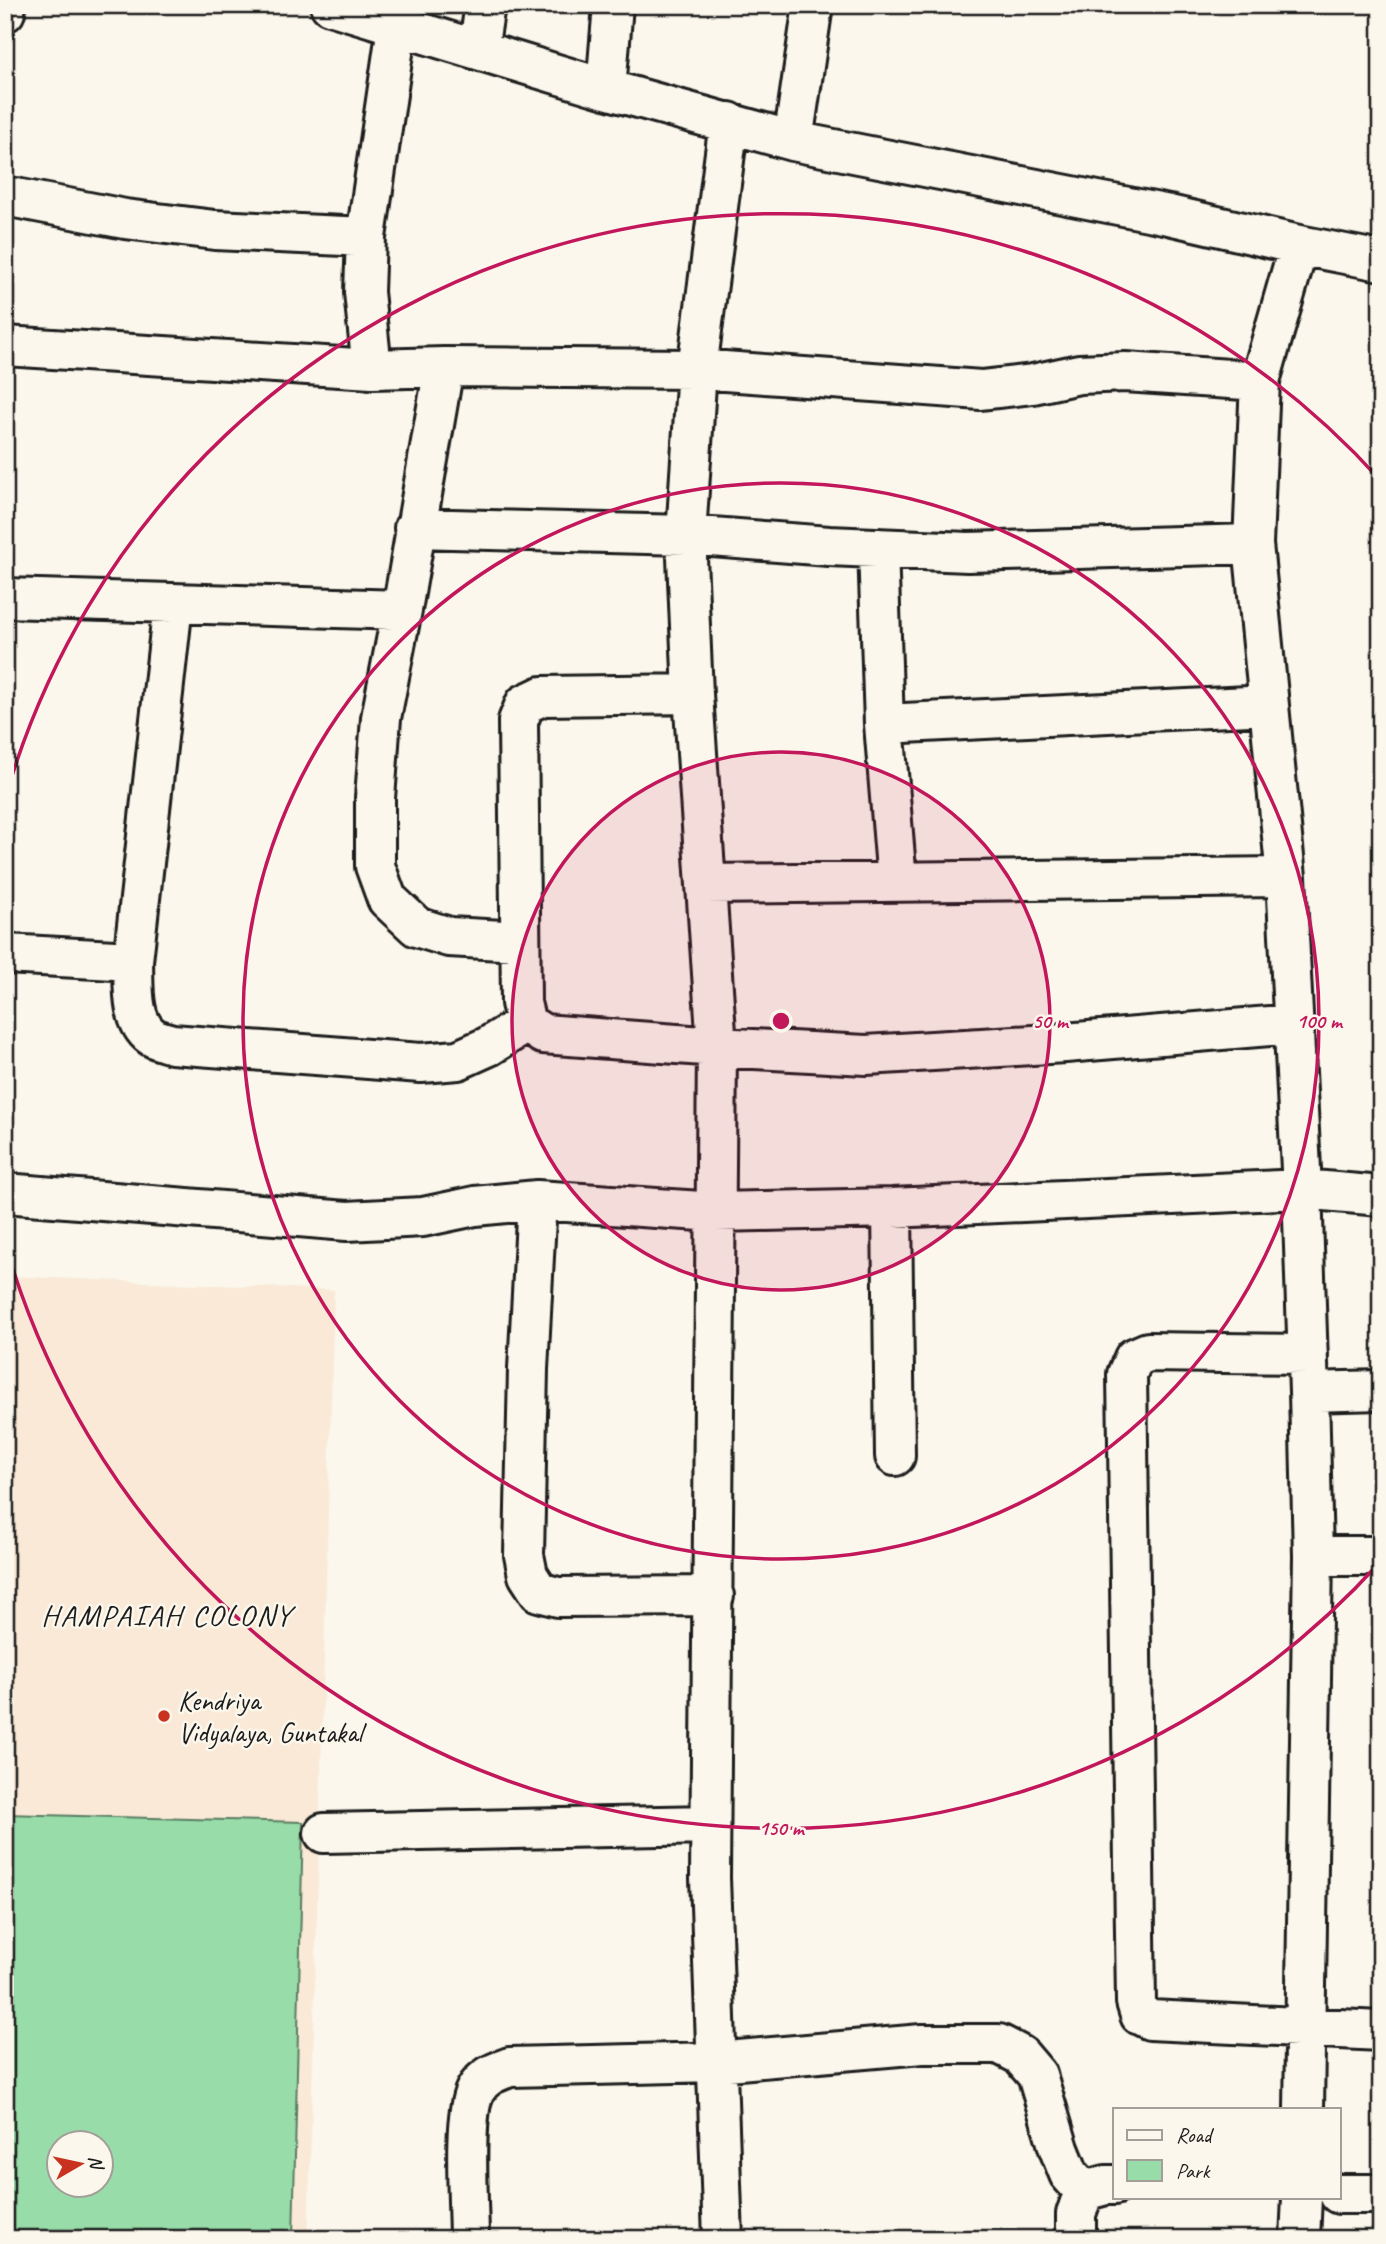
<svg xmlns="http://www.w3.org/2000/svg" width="1386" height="2244" font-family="Caveat,sans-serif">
  <rect width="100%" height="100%" fill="#fbf7ec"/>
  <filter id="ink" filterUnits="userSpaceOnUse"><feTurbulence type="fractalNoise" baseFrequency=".0143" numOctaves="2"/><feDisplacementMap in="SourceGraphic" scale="14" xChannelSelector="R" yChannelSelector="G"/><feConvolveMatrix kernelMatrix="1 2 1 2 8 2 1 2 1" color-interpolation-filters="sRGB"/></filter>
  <g filter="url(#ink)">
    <path fill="#f9e9d6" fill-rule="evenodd" d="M 5,1276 L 334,1290 L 308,2239 L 5,2239 ZM 60,2142 L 102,2142 L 102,2184 L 60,2184 Z"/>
    <path fill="#98dda9" stroke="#5a7c62" stroke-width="2" fill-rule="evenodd" d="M 5,1814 L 303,1822 L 293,2239 L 5,2239 ZM 60,2142 L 102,2142 L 102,2184 L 60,2184 Z"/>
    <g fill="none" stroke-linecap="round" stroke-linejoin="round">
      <g stroke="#1c1c1c" stroke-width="44">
        <path id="minor" d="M 330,5 L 606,89 L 793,141 L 1169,215 L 1299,245 L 1381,261
          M 5,12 L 6,5
          M 478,50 L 485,5
          M 606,89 L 613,5
          M 793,141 L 813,5
          M 5,196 L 125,219 L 215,230 L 366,237
          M 1299,245 L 1260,381 L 1253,544 L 1286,877 L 1302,1189 L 1309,1392 L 1313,1556 L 1304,2109
          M 5,346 L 372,369 L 444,367 L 697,369 L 981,390 L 1033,384 L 1079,374 L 1125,372 L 1260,381
          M 444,367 L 402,610 L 381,718 L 375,798 L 375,866 L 387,899 L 417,927 L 449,937 L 520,941
          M 372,369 L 364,292 L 366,237 L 397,26
          M 414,528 L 686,535 L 829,546 L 968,552 L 1253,544
          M 878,548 L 884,724 L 897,882
          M 5,598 L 402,610
          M 173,604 L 133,961 C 134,984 130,1020 151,1036 C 156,1040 166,1042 172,1044 L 421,1063 L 458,1060 L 489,1046 L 526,1023
          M 693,694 L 542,696 L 525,704 L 518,721 L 521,1003 L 526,1023 L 543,1034 L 717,1047 L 866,1055 L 1065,1043 L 1293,1024
          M 884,724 L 1269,705
          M 706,884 L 1286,877
          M 5,954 L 133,961
          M 5,1193 L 347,1221 L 423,1217 L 475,1206 L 537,1200 L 716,1212 L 892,1208 L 1302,1189 L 1381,1196
          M 537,1200 L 528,1369 L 524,1555 L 528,1575 L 539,1592 L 558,1597 L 714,1596
          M 892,1208 L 895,1456
          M 1308,1354 L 1148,1352 L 1134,1358 L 1127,1374 L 1136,2002 L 1140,2015 L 1150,2020 L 1381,2031
          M 1309,1392 L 1381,1390
          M 1313,1556 L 1381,1556
          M 324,1833 L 710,1825
          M 1339,2194 L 1381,2194
          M 469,2239 C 469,2206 462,2117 475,2091 C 483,2076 496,2072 510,2067 L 716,2062 L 922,2044 L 999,2044 L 1020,2055 L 1037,2075 L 1059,2149 L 1069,2174 L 1084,2191
          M 723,2239 L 710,1878 L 717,1047 L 693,694 L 686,535 L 697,369 L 729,122
          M 1076,2239 L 1076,2214 L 1084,2191 L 1106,2185 L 1115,2185
          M 1300,2239 L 1302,2197"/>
      </g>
      <use href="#minor" stroke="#fbf7ec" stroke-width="38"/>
    </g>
  </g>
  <circle cx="781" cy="1021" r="269" fill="#c2185b" fill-opacity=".12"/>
  <g fill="none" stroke="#c2185b" stroke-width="3.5">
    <circle cx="781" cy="1021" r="269"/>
    <circle cx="781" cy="1021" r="538"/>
    <path d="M1381 1561A807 807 0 0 1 5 1243M5 799A807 807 0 0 1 1381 481"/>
  </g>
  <circle fill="#c8321e" stroke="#fbf7ec" stroke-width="2.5" cx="164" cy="1716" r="7"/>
  <g text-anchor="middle" stroke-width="5" stroke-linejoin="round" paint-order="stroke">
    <g font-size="28" fill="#1c1c1c" stroke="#fbf7ec" text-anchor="start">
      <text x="178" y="1710">Kendriya<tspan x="178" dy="32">Vidyalaya, Guntakal</tspan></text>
    </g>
    <g font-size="30" letter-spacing="2" fill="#1c1c1c" stroke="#fbf7ec">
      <text x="167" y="1625">HAMPAIAH COLONY</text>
    </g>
  </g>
  <circle cx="781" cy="1021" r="10" fill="#c2185b" stroke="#fbf7ec" stroke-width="3.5"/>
  <g font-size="21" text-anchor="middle" font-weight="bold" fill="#c2185b" stroke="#fbf7ec" stroke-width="5" stroke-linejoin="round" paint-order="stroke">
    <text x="1050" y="1028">50 m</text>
    <text x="1319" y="1028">100 m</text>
    <text x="781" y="1835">150 m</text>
  </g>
  <rect width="1386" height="2244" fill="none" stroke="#fbf7ec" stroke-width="28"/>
  <rect x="14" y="14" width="1358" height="2216" fill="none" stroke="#1c1c1c" stroke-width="2.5" filter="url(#ink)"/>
  <rect x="1113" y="2108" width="228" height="91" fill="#fbf7ec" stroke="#a29f99" stroke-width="2"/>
  <rect x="1127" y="2130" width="35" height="10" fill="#fbf7ec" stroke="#a29f99" stroke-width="2"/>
  <text x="1176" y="2142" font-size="21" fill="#1c1c1c">Road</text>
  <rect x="1127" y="2160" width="35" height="21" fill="#98dda9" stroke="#a29f99" stroke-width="2"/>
  <text x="1176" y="2178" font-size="21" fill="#1c1c1c">Park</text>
  <g transform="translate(80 2164) rotate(81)"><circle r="33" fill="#fbf7ec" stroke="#a29f99" stroke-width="2"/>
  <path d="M0-5L12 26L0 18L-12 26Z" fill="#c8321e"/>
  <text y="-10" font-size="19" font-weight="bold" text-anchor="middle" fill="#1c1c1c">N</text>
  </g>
</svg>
